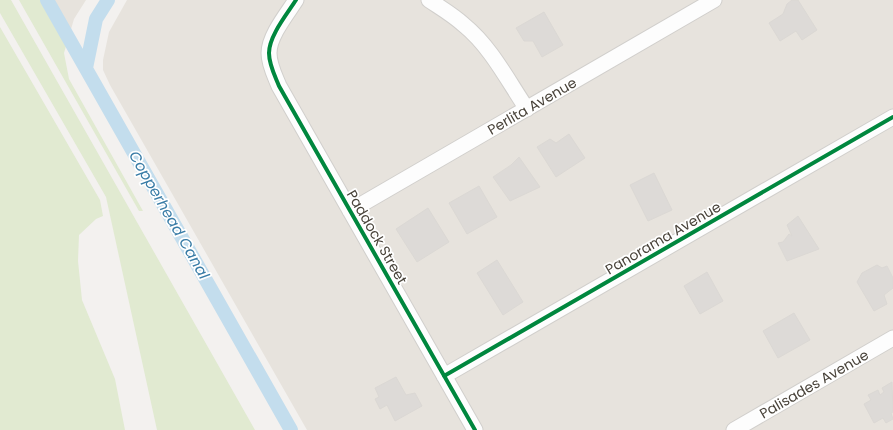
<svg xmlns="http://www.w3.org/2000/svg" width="893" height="430" font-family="Poppins,sans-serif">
  <rect width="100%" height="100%" fill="#f3f1ef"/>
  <path fill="#e7e3dd" d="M 48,0 L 86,0 L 74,19 L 69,36 Z
    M 127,0 L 893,0 L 893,430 L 307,430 L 110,85 L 103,70 L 103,60 L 109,32 Z"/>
  <path fill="#e1ead1" d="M 0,0 L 11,0 L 255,430 L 157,430 L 106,197 L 0,13 Z
    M 19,0 L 48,0 L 69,36 L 64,53 L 69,79 L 143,211 L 139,211 Z
    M 0,27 L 100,200 L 103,216 L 96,219 L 79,235 L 78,261 L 82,300 L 115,379 L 125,430 L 0,430 Z"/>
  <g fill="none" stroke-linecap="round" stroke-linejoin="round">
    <path stroke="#c3dded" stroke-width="14" d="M 47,0 L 291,430
      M 86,68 L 96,19 L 108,0"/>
  </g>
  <path fill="#dddad7" stroke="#dbd8d4" d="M 792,0 L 798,0 L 817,30 L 802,40 L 796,31 L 780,41 L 769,23 L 783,14 L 787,4 Z
    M 544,12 L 563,45 L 542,57 L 533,41 L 524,41 L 516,28 Z
    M 569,134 L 585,158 L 556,177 L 537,147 L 550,139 L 556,143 Z
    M 519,157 L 540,187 L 510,201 L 493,177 L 511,165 Z
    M 654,173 L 672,210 L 648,221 L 630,185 Z
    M 479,186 L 497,217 L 467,234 L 449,203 Z
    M 428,208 L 449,242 L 417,262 L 396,229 Z
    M 798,216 L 819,249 L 787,261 L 778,243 L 783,242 L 789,234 L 792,236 L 787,225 Z
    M 497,260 L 523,302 L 503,315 L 477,273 Z
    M 877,265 L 882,268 L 887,266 L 893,278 L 893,288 L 884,295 L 887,304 L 874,311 L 857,282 L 862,273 Z
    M 707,272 L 723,301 L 700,314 L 684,286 Z
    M 794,313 L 810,340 L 778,358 L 763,331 Z
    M 396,377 L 406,395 L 415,393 L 422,406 L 395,421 L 387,405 L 380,409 L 375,399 L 379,397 L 375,388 Z
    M 892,382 L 893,412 L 891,413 L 893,419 L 886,423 L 883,418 L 874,423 L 864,404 L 871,400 L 868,395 L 878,390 L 880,395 L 884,392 L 882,388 Z"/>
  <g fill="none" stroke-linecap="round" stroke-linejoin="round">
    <g stroke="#d1cfcc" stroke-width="17">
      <path id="minor" d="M 296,0 C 287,14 269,36 269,53 C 269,65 275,76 279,86 L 475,430
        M 429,0 C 441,8 453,15 464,25 C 491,47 508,81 527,109
        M 350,211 L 714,0
        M 444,376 L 893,117
        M 734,430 L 893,338"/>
    </g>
    <use href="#minor" stroke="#fdfdfd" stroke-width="15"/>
    <g stroke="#fff" stroke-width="6">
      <path id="cycleway" d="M 296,0 C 287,14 269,36 269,53 C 269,65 275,76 279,86 L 475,430
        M 444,376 L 893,117"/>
    </g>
    <use href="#cycleway" stroke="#00873e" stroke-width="4"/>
  </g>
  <g text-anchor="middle" stroke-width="3.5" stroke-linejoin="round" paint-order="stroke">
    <g font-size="14" fill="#49433a" stroke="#fff">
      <text transform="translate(532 106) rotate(-30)" y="5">Perlita Avenue</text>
      <text transform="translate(377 237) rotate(60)" y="5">Paddock Street</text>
      <text transform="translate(663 238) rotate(-30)" y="5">Panorama Avenue</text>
      <text transform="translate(814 384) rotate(-30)" y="5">Palisades Avenue</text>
    </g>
    <g font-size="15" font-style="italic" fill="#397ca6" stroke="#fff">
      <text transform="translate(169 215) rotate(60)" y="5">Copperhead Canal</text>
    </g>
  </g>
</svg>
